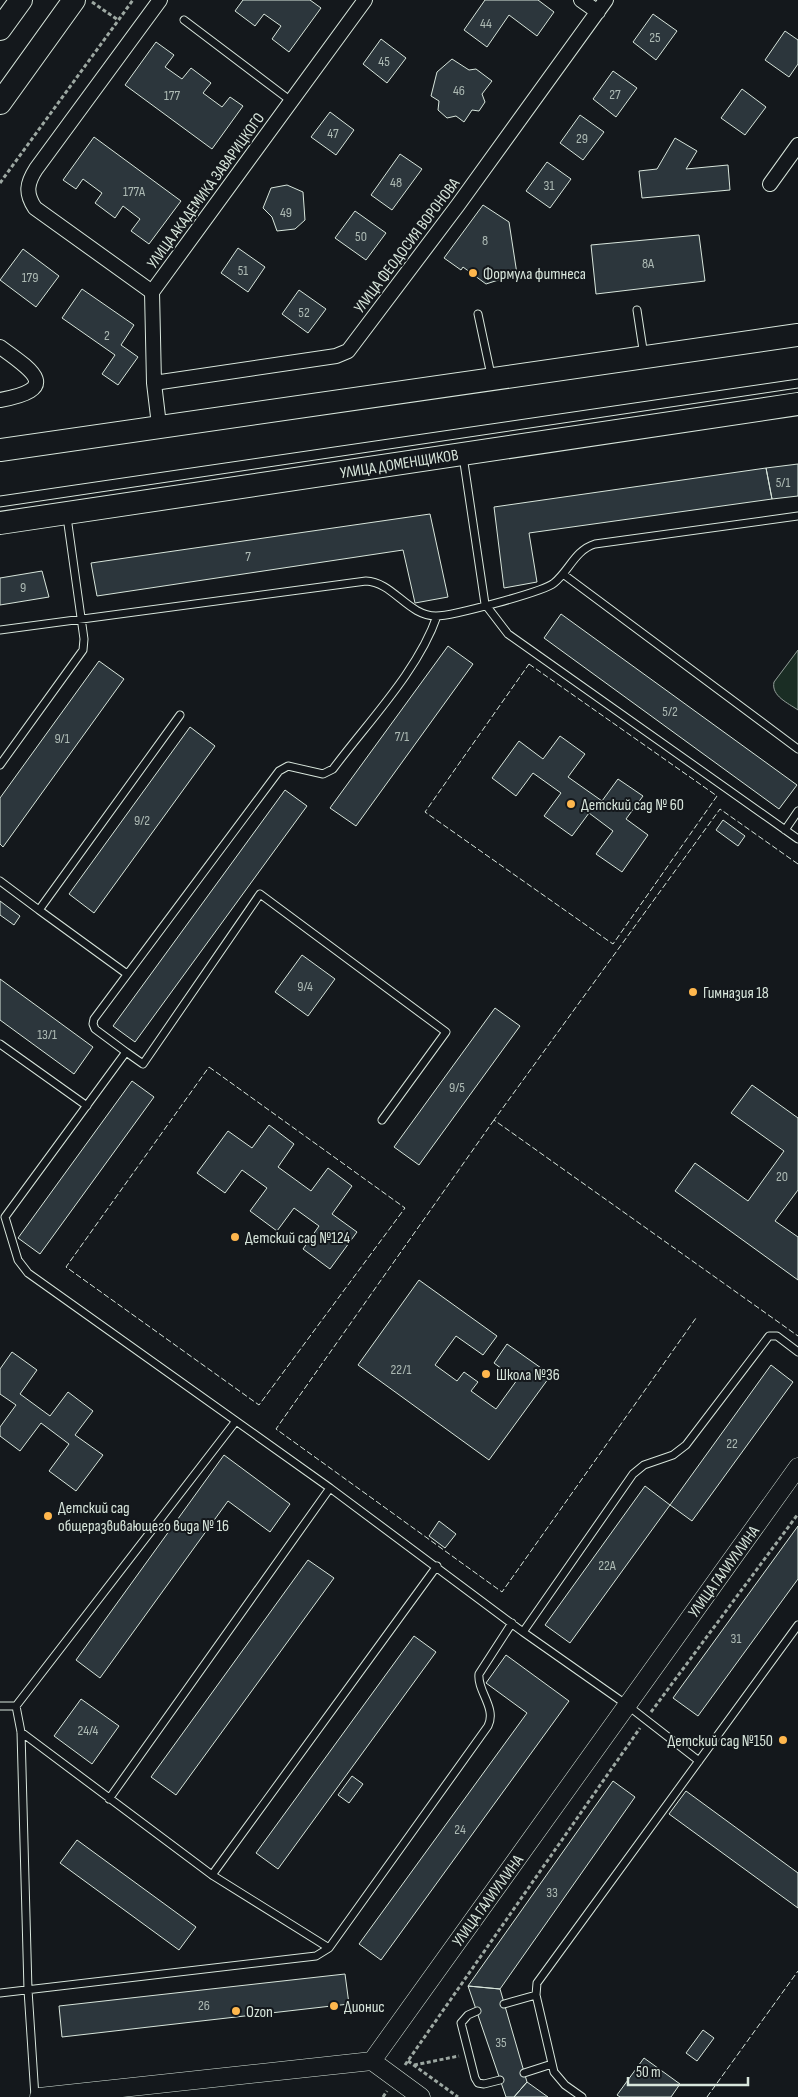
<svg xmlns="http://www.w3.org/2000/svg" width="798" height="2097" font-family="'Sofia Sans Condensed',sans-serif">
  <rect width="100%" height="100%" fill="#14181c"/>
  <path fill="#1a2d24" stroke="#939e99" d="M 798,650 L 798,710 C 788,703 771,696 774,682 Z"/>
  <path fill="#2c363c" stroke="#d8e6dc" d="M 243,0 L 310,0 L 321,8 L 289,52 L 272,39 L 281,26 L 264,14 L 255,26 L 235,11 Z
    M 485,0 L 538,0 L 554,12 L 537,36 L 509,15 L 487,47 L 464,30 Z
    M 653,14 L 677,31 L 656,60 L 633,42 Z
    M 785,31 L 798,40 L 798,64 L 789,77 L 765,60 Z
    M 381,39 L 406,58 L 387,83 L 363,64 Z
    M 156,42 L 174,55 L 165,67 L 182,79 L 191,68 L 211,83 L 203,93 L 222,107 L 230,97 L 243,106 L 212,149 L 125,85 Z
    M 452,59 L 469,70 L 476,69 L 492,81 L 482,94 L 485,102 L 479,111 L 472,110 L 464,122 L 456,116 L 447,118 L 438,110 L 439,101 L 431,96 L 437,72 Z
    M 613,71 L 637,88 L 616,117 L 593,99 Z
    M 742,89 L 766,107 L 745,135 L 721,118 Z
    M 330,112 L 354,130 L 336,155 L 311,137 Z
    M 580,115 L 604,132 L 583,160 L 560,143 Z
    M 94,137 L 181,201 L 149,244 L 131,231 L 140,219 L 123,206 L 115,218 L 95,203 L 102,193 L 83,179 L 76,189 L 63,180 Z
    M 675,138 L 697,151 L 686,169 L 728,165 L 730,190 L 642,198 L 639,171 L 657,169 Z
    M 400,154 L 422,169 L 392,210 L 371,195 Z
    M 547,162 L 571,179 L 550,208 L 526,191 Z
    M 287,185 L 303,192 L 305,220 L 295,229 L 277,231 L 272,217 L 263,208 L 271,188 Z
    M 483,205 L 509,222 L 517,274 L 486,284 L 463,267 L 461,270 L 444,258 Z
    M 355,211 L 386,233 L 366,260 L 335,238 Z
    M 699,235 L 705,281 L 596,294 L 591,245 Z
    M 238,248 L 265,267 L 248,292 L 221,273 Z
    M 23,249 L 59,276 L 36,307 L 0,280 Z
    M 82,289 L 134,325 L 121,345 L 138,357 L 118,385 L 102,374 L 115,355 L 62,318 Z
    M 299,290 L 326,309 L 308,333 L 282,314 Z
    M 798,464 L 798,496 L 772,499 L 766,468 Z
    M 766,468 L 772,499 L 529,533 L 537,582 L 504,588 L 494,507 Z
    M 430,514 L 448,597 L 415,603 L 403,550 L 97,596 L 91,563 Z
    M 42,571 L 49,597 L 0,605 L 0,578 Z
    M 561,614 L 797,785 L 779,809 L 544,638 Z
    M 448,646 L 473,664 L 356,826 L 330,808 Z
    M 99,661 L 124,679 L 3,847 L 0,844 L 0,798 Z
    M 190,727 L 215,746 L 94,913 L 69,894 Z
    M 560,736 L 585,754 L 568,777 L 602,801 L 618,779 L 643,796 L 626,819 L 648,835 L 622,872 L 596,854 L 613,831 L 589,813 L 572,836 L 544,816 L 561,793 L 533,773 L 516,796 L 492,778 L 519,741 L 543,759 Z
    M 285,790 L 307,806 L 135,1042 L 113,1026 Z
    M 723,820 L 745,836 L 738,846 L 716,830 Z
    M 0,901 L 20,916 L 14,925 L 0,915 Z
    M 302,955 L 335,979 L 308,1016 L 275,992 Z
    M 0,979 L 93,1047 L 74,1074 L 0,1020 Z
    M 495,1008 L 520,1026 L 419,1165 L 394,1147 Z
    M 132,1081 L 154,1097 L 40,1254 L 18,1238 Z
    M 752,1085 L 798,1118 L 798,1190 L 775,1221 L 798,1237 L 798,1280 L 675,1191 L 695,1163 L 748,1201 L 784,1151 L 731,1113 Z
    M 269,1125 L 294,1144 L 278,1167 L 311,1191 L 328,1168 L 352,1186 L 332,1214 L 357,1232 L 330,1269 L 303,1249 L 319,1226 L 294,1208 L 277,1231 L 250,1211 L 267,1188 L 242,1170 L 225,1193 L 197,1173 L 228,1131 L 252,1148 Z
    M 419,1280 L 497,1336 L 483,1355 L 456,1336 L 435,1365 L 457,1381 L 464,1372 L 478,1382 L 471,1391 L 496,1409 L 517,1380 L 494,1363 L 507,1344 L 551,1375 L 489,1460 L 358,1365 Z
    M 12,1352 L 37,1370 L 20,1394 L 50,1416 L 68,1392 L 93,1411 L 75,1435 L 103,1455 L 76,1491 L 49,1471 L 69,1444 L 41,1423 L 20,1451 L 0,1436 L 0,1427 L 16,1405 L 0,1394 L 0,1369 Z
    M 771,1365 L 793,1382 L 692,1521 L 670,1505 Z
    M 224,1455 L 290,1504 L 270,1532 L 228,1501 L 100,1678 L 76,1660 Z
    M 645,1486 L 670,1505 L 570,1643 L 545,1625 Z
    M 439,1521 L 456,1534 L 445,1548 L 429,1536 Z
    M 798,1526 L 798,1579 L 698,1716 L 673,1698 Z
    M 308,1560 L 334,1578 L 176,1795 L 151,1777 Z
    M 414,1636 L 436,1652 L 278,1869 L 256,1853 Z
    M 506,1655 L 569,1701 L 381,1960 L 359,1944 L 527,1713 L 486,1683 Z
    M 81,1699 L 119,1726 L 92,1764 L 54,1736 Z
    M 352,1776 L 363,1784 L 349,1803 L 338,1795 Z
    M 613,1781 L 635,1797 L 500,1989 L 468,1986 Z
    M 686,1791 L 798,1873 L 798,1908 L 669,1814 Z
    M 77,1840 L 196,1927 L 179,1950 L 60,1863 Z
    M 345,1974 L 349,2004 L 62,2037 L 59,2006 Z
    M 468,1986 L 500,1989 L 527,2082 L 514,2097 L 506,2097 Z
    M 703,2030 L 714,2038 L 697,2061 L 686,2053 Z
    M 644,2058 L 680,2084 L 671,2097 L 620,2097 L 617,2095 Z
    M 527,2082 L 548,2097 L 514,2097 Z"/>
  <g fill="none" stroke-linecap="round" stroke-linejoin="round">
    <g stroke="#d8e6dc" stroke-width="9">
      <path id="service" d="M 184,20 L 291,101
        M 637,310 L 644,356
        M 478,314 L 491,375
        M 463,456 L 485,604 L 508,634 L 798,839
        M 563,574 L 798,749
        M 0,630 L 366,581 C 393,582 408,616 436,616 C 452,616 543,592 554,583 C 569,571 575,550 595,544 L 798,516
        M 0,765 L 83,650 L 84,639 L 67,517
        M 785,830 L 798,811
        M 0,881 L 39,910 L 180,715
        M 39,910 L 127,974
        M 0,1044 L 87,1106
        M 126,1052 L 95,1029 L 93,1024 L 94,1019 L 279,771 L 288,766 L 323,774 L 333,769 C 368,722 418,671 437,616
        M 382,1120 L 446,1032 L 260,894 L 143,1064 L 126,1052 L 5,1217 L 18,1260 L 28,1273 L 330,1488 L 523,1632 L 627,1705 L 699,1761
        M 523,1632 L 633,1474 L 644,1465 L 673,1455 L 686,1445 L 769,1336 L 777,1336 L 798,1352
        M 0,1706 L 16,1706 L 21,1732 L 28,1990 L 35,2097
        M 16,1706 L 236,1421
        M 109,1799 L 330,1488
        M 212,1875 L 437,1566
        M 329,1948 L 488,1726 C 497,1708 477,1691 479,1674 L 512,1623
        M 0,1993 L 316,1956 L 329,1948 L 212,1875 L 21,1732
        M 504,2004 L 536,1995
        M 477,2011 L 468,2015 L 461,2023 L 475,2078 L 478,2083 L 484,2084 L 500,2080
        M 524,2073 L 552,2064
        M 582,2097 L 565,2085 L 554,2072 L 536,1995 L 537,1983 L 798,1625"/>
    </g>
    <g stroke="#d8e6dc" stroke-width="16">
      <path id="minor" d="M 581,0 L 598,12
        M 770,184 L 798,145
        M 152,292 L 35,208 C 25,193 27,183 36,169 L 160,0
        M 0,347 C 32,370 62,389 0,400
        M 154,383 L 336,356 L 348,351 L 458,205 L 606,0
        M 159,425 L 154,383 L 152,292 L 365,0"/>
    </g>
    <g stroke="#d8e6dc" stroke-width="19">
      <path id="tertiary" d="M 372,2061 L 421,2097
        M 39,2097 L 372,2061 L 798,1467"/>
    </g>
    <g stroke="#d8e6dc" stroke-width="24">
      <path id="primary" d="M 0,29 L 21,0
        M 0,103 L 74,0
        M 0,450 L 798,335
        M 0,523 L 798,404"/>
    </g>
    <path stroke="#9da8a2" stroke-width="3" stroke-dasharray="4 2.5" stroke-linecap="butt" d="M 92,2 L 118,20
      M 0,183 L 133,0
      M 651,1712 L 798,1514
      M 408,2061 L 458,2097
      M 405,2065 L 640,1728
      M 414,2065 L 459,2056
      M 383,2097 L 387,2091"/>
    <use href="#service" stroke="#14181c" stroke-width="7"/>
    <use href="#minor" stroke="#14181c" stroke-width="14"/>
    <use href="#tertiary" stroke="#14181c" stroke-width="18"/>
    <use href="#primary" stroke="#14181c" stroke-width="22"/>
    <path stroke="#d8e6dc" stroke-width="1" d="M 0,496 L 798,379
      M 0,507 L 798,388"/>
    <path stroke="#d8e6dc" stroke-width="1" stroke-dasharray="6 2.5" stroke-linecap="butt" d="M 529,664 L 717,796 L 613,944 L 425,812 Z
      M 798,864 L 720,809 L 494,1120 L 798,1336
      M 209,1067 L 405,1208 L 259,1405 L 66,1267 Z
      M 494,1120 L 276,1429 L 502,1592 L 696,1318
      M 707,2097 L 798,1971"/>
  </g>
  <g fill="#ffb74d" stroke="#14181c" stroke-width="2">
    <circle cx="473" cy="273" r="5"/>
    <circle cx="571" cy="804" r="5"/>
    <circle cx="693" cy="992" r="5"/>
    <circle cx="235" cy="1237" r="5"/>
    <circle cx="486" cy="1374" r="5"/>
    <circle cx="48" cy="1516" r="5"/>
    <circle cx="783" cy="1740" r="5"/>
    <circle cx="334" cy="2006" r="5"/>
    <circle cx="236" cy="2011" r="5"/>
  </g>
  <g text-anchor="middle" stroke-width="4" stroke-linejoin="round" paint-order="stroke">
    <g font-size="14" fill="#adbab4">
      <text x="486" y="28">44</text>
      <text x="655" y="42">25</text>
      <text x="384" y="66">45</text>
      <text x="459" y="95">46</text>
      <text x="615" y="99">27</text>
      <text x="172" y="100">177</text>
      <text x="333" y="138">47</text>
      <text x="582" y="143">29</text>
      <text x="396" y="187">48</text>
      <text x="549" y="190">31</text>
      <text x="134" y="196">177А</text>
      <text x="286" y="217">49</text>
      <text x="361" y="241">50</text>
      <text x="485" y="245">8</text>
      <text x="648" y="268">8А</text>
      <text x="243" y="275">51</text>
      <text x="30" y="282">179</text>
      <text x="304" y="317">52</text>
      <text x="107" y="340">2</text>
      <text x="783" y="487">5/1</text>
      <text x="248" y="561">7</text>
      <text x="23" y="592">9</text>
      <text x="670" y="716">5/2</text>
      <text x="402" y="741">7/1</text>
      <text x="62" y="743">9/1</text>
      <text x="142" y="825">9/2</text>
      <text x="305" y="991">9/4</text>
      <text x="47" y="1039">13/1</text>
      <text x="457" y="1092">9/5</text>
      <text x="782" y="1181">20</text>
      <text x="401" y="1374">22/1</text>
      <text x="732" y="1448">22</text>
      <text x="607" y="1570">22А</text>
      <text x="736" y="1643">31</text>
      <text x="88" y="1735">24/4</text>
      <text x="460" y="1834">24</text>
      <text x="552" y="1897">33</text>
      <text x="204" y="2010">26</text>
      <text x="501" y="2047">35</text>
    </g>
    <g font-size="16" fill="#d8e6dc" stroke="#14181c">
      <text transform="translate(205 190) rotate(-54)" y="6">УЛИЦА АКАДЕМИКА ЗАВАРИЦКОГО</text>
      <text transform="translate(406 245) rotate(-53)" y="6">УЛИЦА ФЕОДОСИЯ ВОРОНОВА</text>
      <text transform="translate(399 463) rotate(-9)" y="6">УЛИЦА ДОМЕНЩИКОВ</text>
      <text transform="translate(723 1571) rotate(-54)" y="6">УЛИЦА ГАЛИУЛЛИНА</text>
      <text transform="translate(487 1900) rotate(-54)" y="6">УЛИЦА ГАЛИУЛЛИНА</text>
    </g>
    <g font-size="16" fill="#d8e6dc" stroke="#14181c" text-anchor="start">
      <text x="483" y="279">Формула фитнеса</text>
      <text x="581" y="810">Детский сад № 60</text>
      <text x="703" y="998">Гимназия 18</text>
      <text x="245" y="1243">Детский сад №124</text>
      <text x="496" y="1380">Школа №36</text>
      <text x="58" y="1513">Детский сад<tspan x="58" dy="18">общеразвивающего вида № 16</tspan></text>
      <text x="773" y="1746" text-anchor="end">Детский сад №150</text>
      <text x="344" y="2012">Дионис</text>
      <text x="246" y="2017">Ozon</text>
    </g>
  </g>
  <path d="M628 2077v8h120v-8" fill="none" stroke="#d8e6dc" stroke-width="2.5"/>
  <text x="636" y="2077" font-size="15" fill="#d8e6dc" stroke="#14181c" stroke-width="4" paint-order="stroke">50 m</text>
</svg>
